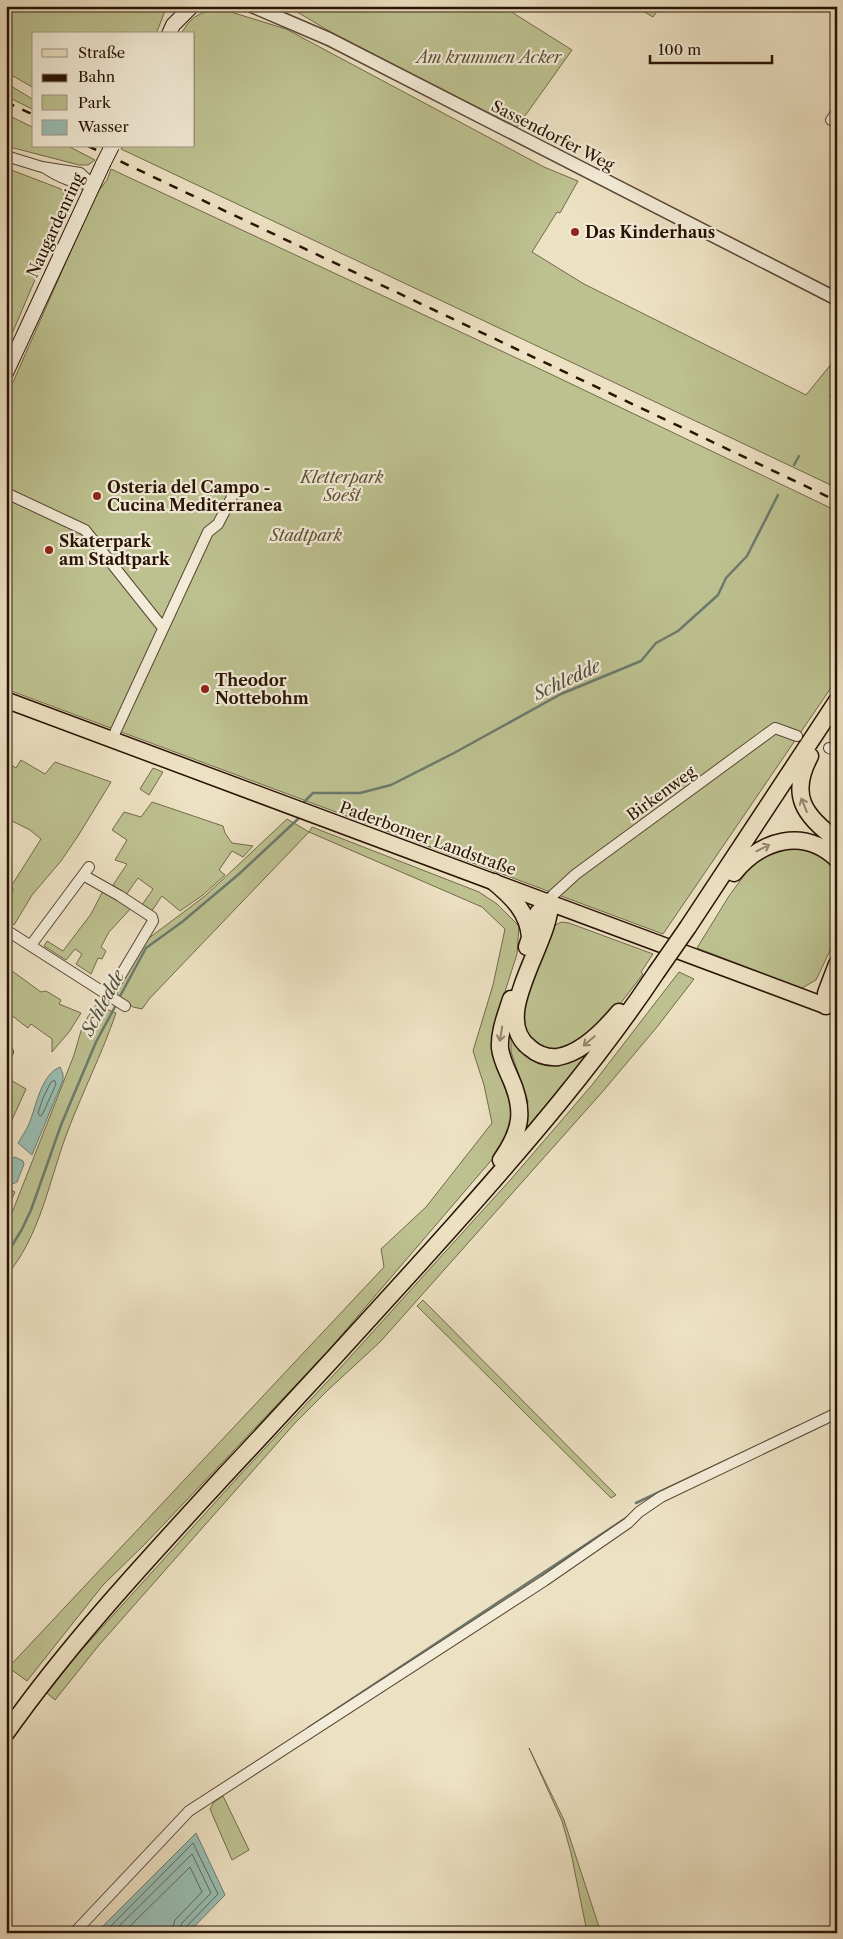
<svg xmlns="http://www.w3.org/2000/svg" width="843" height="1939" font-family="'Libre Caslon Text',serif">
  <rect width="100%" height="100%" fill="#ede1c3"/>
  <filter id="stains"><feTurbulence type="fractalNoise" baseFrequency=".004" numOctaves="4"/><feColorMatrix values="0 0 0 0 .2 0 0 0 0 .09 0 0 0 0 .02 0 0 0 .5 -.17"/></filter>
  <radialGradient id="worn" r=".72"><stop offset=".6" stop-color="#630" stop-opacity="0"/><stop offset="1" stop-color="#630" stop-opacity=".3"/></radialGradient>
  <path fill="#bdc190" stroke="#726a4a" d="M 6,6 L 167,6 L 156,34 L 34,34 L 34,88 L 6,72 Z
    M 287,6 L 502,6 L 572,50 L 517,127 L 351,44 Z
    M 634,6 L 661,6 L 653,17 Z
    M 218,8 L 286,29 L 544,167 L 578,181 L 560,213 L 557,212 L 532,252 L 584,284 L 806,395 L 837,357 L 837,488 L 121,149 L 123,146 L 194,146 L 194,34 L 181,34 C 192,15 198,14 218,8 Z
    M 6,83 L 34,100 L 34,110 L 6,96 Z
    M 6,114 L 34,128 L 34,146 L 68,146 L 95,160 L 88,165 L 79,165 L 6,146 Z
    M 6,168 L 61,189 L 66,197 L 65,209 L 6,348 Z
    M 111,169 L 540,369 L 837,511 L 837,679 L 663,934 L 6,689 L 6,398 L 96,194 L 107,180 Z
    M 21,760 L 45,774 L 55,762 L 111,782 L 78,836 L 61,861 L 32,895 L 14,925 L 6,920 L 6,899 L 13,891 L 12,885 L 41,839 L 30,830 L 6,818 L 6,766 L 8,763 L 16,768 Z
    M 153,768 L 163,772 L 149,795 L 140,789 Z
    M 152,802 L 223,826 L 225,833 L 232,843 L 253,846 L 243,857 L 232,851 L 219,870 L 225,875 L 203,895 L 180,911 L 162,896 L 151,912 L 142,905 L 153,889 L 138,878 L 126,895 L 113,885 L 127,864 L 115,860 L 127,840 L 112,830 L 124,812 L 141,817 Z
    M 287,819 L 309,832 L 312,827 L 479,892 L 497,904 L 519,926 L 517,954 L 493,1029 L 494,1056 L 511,1099 L 511,1125 L 501,1149 L 327,1352 L 145,1544 L 103,1585 L 27,1681 L 12,1670 L 6,1676 L 6,1670 L 384,1267 L 381,1249 L 426,1207 L 492,1123 L 484,1085 L 473,1051 L 493,985 L 505,929 L 482,907 L 309,832 L 150,998 L 142,1009 L 133,1007 L 115,993 L 141,944 L 205,896 Z
    M 790,847 C 811,849 821,852 837,868 L 837,936 L 816,980 L 802,988 L 697,948 L 729,896 L 756,859 Z
    M 104,889 L 133,906 L 109,932 L 101,947 L 106,951 L 102,959 L 98,958 L 91,974 L 76,964 L 82,954 L 75,949 L 66,960 L 44,946 L 47,941 L 63,951 L 91,914 Z
    M 562,922 L 569,923 L 653,954 L 641,972 L 643,974 L 617,1008 L 567,1051 L 533,1047 L 520,1016 L 551,930 L 557,924 Z
    M 8,968 L 41,992 L 46,991 L 61,1000 L 59,1004 L 81,1013 L 69,1032 L 52,1052 L 52,1039 L 31,1024 L 28,1028 L 6,1011 L 6,970 Z
    M 679,972 L 694,979 L 657,1027 L 604,1090 L 380,1342 L 329,1389 L 295,1423 L 99,1645 L 55,1700 L 47,1693 L 77,1655 L 239,1476 L 341,1367 L 512,1178 L 592,1085 Z
    M 96,1005 L 116,1013 C 102,1054 82,1093 67,1133 C 49,1181 40,1237 6,1276 L 6,1228 L 74,1055 L 83,1024 Z
    M 511,1026 L 536,1061 L 598,1041 L 523,1133 L 528,1101 L 511,1052 Z
    M 9,1079 L 26,1089 L 11,1122 L 6,1119 L 6,1081 Z
    M 6,1188 L 15,1192 L 6,1212 Z
    M 423,1300 L 616,1495 L 611,1498 L 417,1306 Z
    M 529,1748 L 564,1820 L 601,1933 L 587,1932 L 571,1853 L 562,1821 Z
    M 223,1796 L 249,1850 L 232,1860 L 210,1809 L 214,1802 Z"/>
  <path fill="#99beb4" stroke="#6c7a6e" d="M 60,1067 L 63,1074 L 63,1080 L 32,1155 L 18,1143 C 21,1138 25,1132 28,1126 C 36,1109 40,1075 60,1067 Z
    M 15,1157 L 23,1161 L 24,1164 L 17,1182 L 10,1185 L 6,1182 L 6,1165 L 8,1160 Z
    M 196,1833 L 225,1895 L 188,1933 L 96,1933 Z"/>
  <g fill="none" stroke-linecap="round" stroke-linejoin="round">
    <path stroke="#60685c" stroke-width="1" d="M 55,1081 L 56,1084 L 44,1111 L 42,1115 L 40,1116 L 38,1113 L 43,1098 L 51,1082 Z
      M 104,1933 L 193,1843 L 218,1894 L 186,1927 L 185,1933
      M 112,1933 L 192,1854 L 211,1893 L 182,1923 L 178,1933
      M 123,1933 L 190,1867 L 202,1892 L 175,1920 L 171,1933"/>
    <path stroke="#6c7a6e" stroke-width="2.5" d="M 831,396 L 837,388
      M 794,465 L 799,456
      M 304,802 L 313,793 L 360,793 L 391,785 L 454,753 L 561,694 L 641,661 L 656,643 L 678,631 L 718,595 L 726,578 L 747,556 L 778,495
      M 119,998 L 146,948 L 182,922 L 239,874 L 298,819
      M 6,1255 L 21,1231 L 31,1210 L 61,1125 L 96,1042 L 117,1003
      M 636,1503 L 799,1426
      M 308,1728 L 629,1516"/>
    <g stroke="#594634" stroke-width="12">
      <path id="minor" d="M 831,120 L 837,112
        M 6,156 L 42,167 L 80,173 L 93,185
        M 45,168 C 62,179 73,183 93,185
        M 6,493 L 85,530 L 163,628
        M 112,739 L 208,532 L 218,524 L 235,491
        M 829,748 L 837,751
        M 83,875 L 120,896 L 152,917 L 153,921 L 109,995
        M 550,901 L 553,895 L 576,874 L 775,728 L 797,736
        M 6,930 L 125,1006
        M 31,945 L 89,867
        M 6,1049 L 8,1052
        M 74,1933 L 189,1811 L 544,1581 L 628,1523 L 639,1512 L 661,1497 L 837,1413"/>
    </g>
    <g stroke="#594634" stroke-width="15">
      <path id="tertiary" d="M 252,6 L 329,39 L 837,299"/>
    </g>
    <g stroke="#281304" stroke-width="16">
      <path id="secondary" d="M 169,34 L 173,25 L 192,6
        M 6,373 L 103,164"/>
    </g>
    <g stroke="#281304" stroke-width="18">
      <path id="primary" d="M 6,700 L 826,1006"/>
    </g>
    <g stroke="#281304" stroke-width="19">
      <path id="trunk" d="M 810,756 C 789,795 804,816 837,840
        M 734,873 C 761,840 803,827 837,859
        M 494,882 C 512,897 528,912 530,937
        M 550,901 C 552,942 488,1017 530,1048 C 538,1055 547,1058 558,1057 C 582,1053 604,1030 619,1012
        M 688,927 L 837,701
        M 527,947 L 538,913 L 550,901
        M 826,1006 L 826,993 L 837,964
        M 501,1160 C 522,1130 525,1110 510,1077 C 506,1068 501,1058 500,1048 C 499,1031 506,1015 511,999
        M 6,1733 C 71,1641 148,1559 224,1476 C 302,1393 379,1309 455,1224 C 526,1144 596,1063 656,973"/>
    </g>
    <use href="#minor" stroke="#f3ecd8" stroke-width="10"/>
    <use href="#tertiary" stroke="#f3ecd8" stroke-width="12"/>
    <use href="#secondary" stroke="#f3ecd8" stroke-width="14"/>
    <use href="#primary" stroke="#ede1c3" stroke-width="15"/>
    <use href="#trunk" stroke="#ede1c3" stroke-width="16"/>
    <path stroke="#281304" stroke-width="2.5" stroke-dasharray="9 9" stroke-linecap="butt" d="M 6,102 L 34,115
      M 88,146 L 837,501"/>
    <g stroke="#281304" stroke-width="16" stroke-linecap="butt">
      <path id="secondary-bridge" d="M 103,164 L 112,146"/>
    </g>
    <g stroke="#281304" stroke-width="19" stroke-linecap="butt">
      <path id="trunk-bridge" d="M 656,973 L 688,927"/>
    </g>
    <use href="#secondary-bridge" stroke="#f3ecd8" stroke-width="14"/>
    <use href="#trunk-bridge" stroke="#ede1c3" stroke-width="16"/>
  </g>
  <defs><path id="oneway-shaft" d="M-6 0H5M1.5-3L5.5 0L1.5 3" fill="none" stroke-width="1.6" stroke-linecap="round" stroke-linejoin="round" transform="scale(1.25)"/></defs>
  <g stroke="#94846d">
    <use href="#oneway-shaft" transform="translate(804 805) rotate(-112)"/>
    <use href="#oneway-shaft" transform="translate(763 848) rotate(-27)"/>
    <use href="#oneway-shaft" transform="translate(501 1034) rotate(99)"/>
    <use href="#oneway-shaft" transform="translate(589 1041) rotate(140)"/>
  </g>
  <g fill="#8f2418" stroke="#f3ecd8" stroke-width="2">
    <circle cx="575" cy="232" r="5"/>
    <circle cx="97" cy="496" r="5"/>
    <circle cx="49" cy="550" r="5"/>
    <circle cx="205" cy="689" r="5"/>
  </g>
  <g text-anchor="middle" stroke-width="4.5" stroke-linejoin="round" paint-order="stroke">
    <g font-size="16" font-style="italic" fill="#5c5035" stroke="#f3ecd8">
      <text x="489" y="63">Am krummen Acker</text>
      <text x="342" y="483">Kletterpark<tspan x="342" dy="18">Soest</tspan></text>
      <text x="306" y="541">Stadtpark</text>
    </g>
    <g font-size="16" fill="#281304" stroke="#f3ecd8">
      <text transform="translate(553 135) rotate(27)" y="6">Sassendorfer Weg</text>
      <text transform="translate(55 225) rotate(-65)" y="6">Naugardenring</text>
      <text transform="translate(661 793) rotate(-36)" y="6">Birkenweg</text>
      <text transform="translate(428 838) rotate(20)" y="6">Paderborner Landstraße</text>
    </g>
    <g font-size="16" font-weight="bold" fill="#281304" stroke="#f3ecd8" text-anchor="start">
      <text x="585" y="238">Das Kinderhaus</text>
      <text x="107" y="493">Osteria del Campo -<tspan x="107" dy="18">Cucina Mediterranea</tspan></text>
      <text x="59" y="547">Skaterpark<tspan x="59" dy="18">am Stadtpark</tspan></text>
      <text x="215" y="686">Theodor<tspan x="215" dy="18">Nottebohm</tspan></text>
    </g>
    <g font-size="18" font-style="italic" fill="#504f42" stroke="#f3ecd8">
      <text transform="translate(567 680) rotate(-25)" y="6">Schledde</text>
      <text transform="translate(103 1003) rotate(-62)" y="6">Schledde</text>
    </g>
  </g>
  <rect width="843" height="1939" fill="none" stroke="#ede1c3" stroke-width="25"/>
  <rect x="8" y="8" width="828" height="1924" fill="none" stroke="#281304" stroke-width="2.5"/>
  <rect x="12" y="12" width="818" height="1914" fill="none" stroke="#281304"/>
  <rect x="32" y="32" width="162" height="115" fill="#f3ecd8" stroke="#a29583"/>
  <rect x="42" y="49" width="25" height="8" fill="#ede1c3" stroke="#a29583"/>
  <text x="78" y="58" font-size="15" fill="#281304">Straße</text>
  <rect x="42" y="74" width="25" height="8" fill="#281304" stroke="#a29583"/>
  <text x="78" y="82" font-size="15" fill="#281304">Bahn</text>
  <rect x="42" y="95" width="25" height="15" fill="#bdc190" stroke="#a29583"/>
  <text x="78" y="108" font-size="15" fill="#281304">Park</text>
  <rect x="42" y="120" width="25" height="15" fill="#99beb4" stroke="#a29583"/>
  <text x="78" y="132" font-size="15" fill="#281304">Wasser</text>
  <path d="M650 55v8h122v-8" fill="none" stroke="#281304" stroke-width="2.5"/>
  <text x="658" y="55" font-size="15" fill="#281304" stroke="#f3ecd8" stroke-width="4" paint-order="stroke">100 m</text>
  <rect width="100%" height="100%" filter="url(#stains)"/>
  <rect width="100%" height="100%" fill="url(#worn)"/>
</svg>
